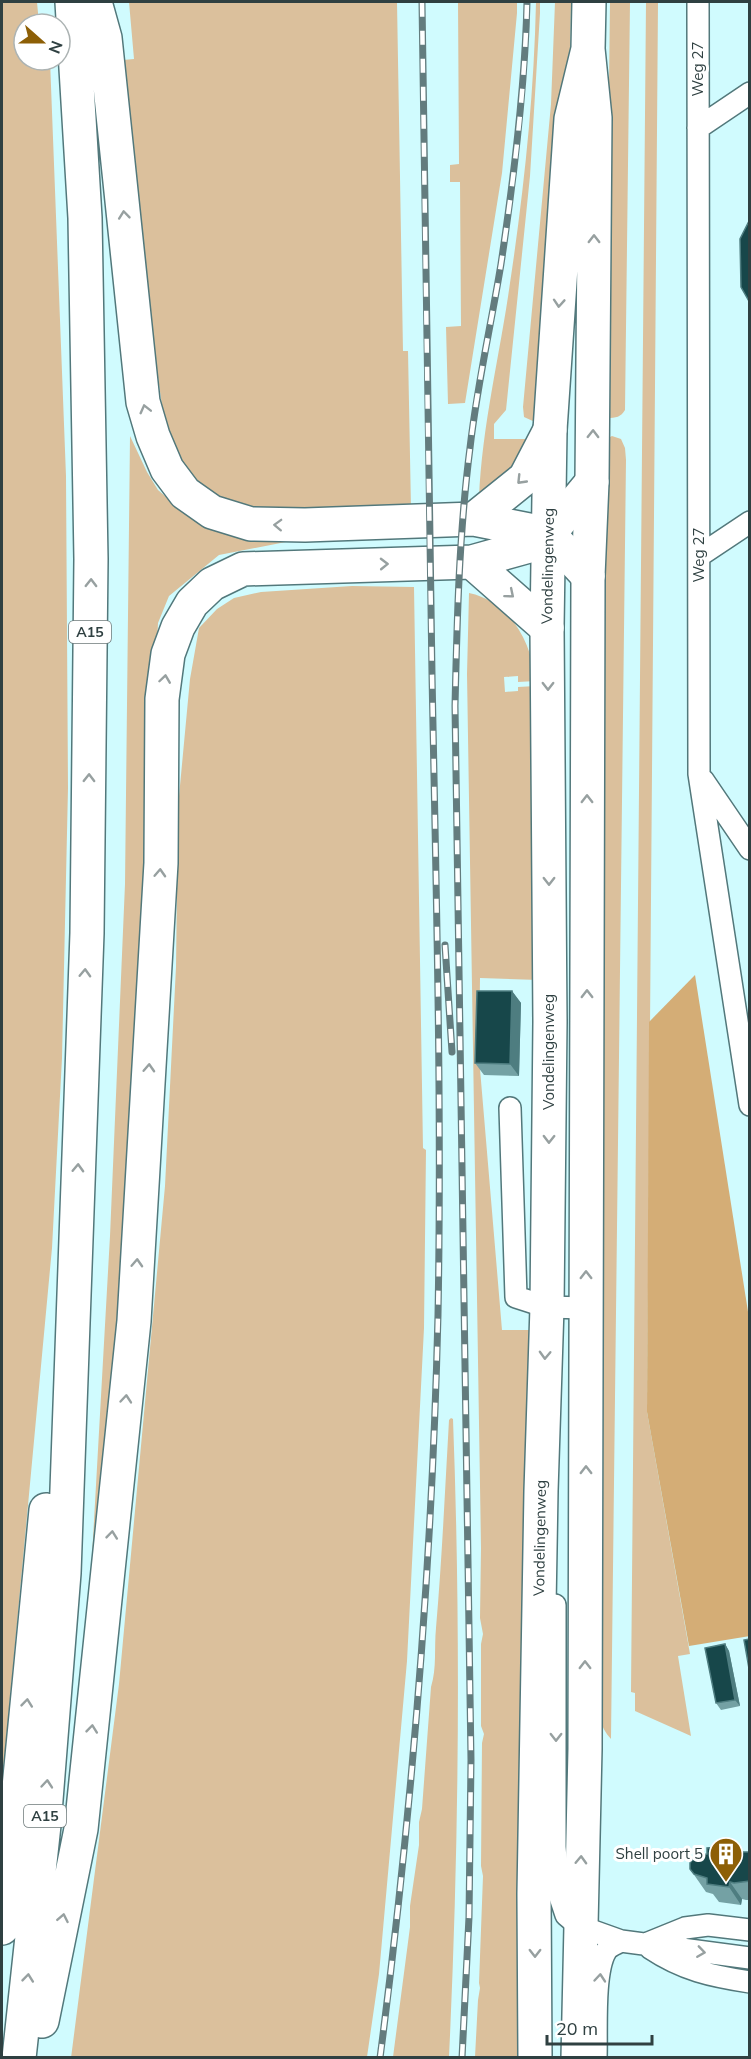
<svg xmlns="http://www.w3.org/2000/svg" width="751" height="2059" font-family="Mulish,sans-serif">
  <rect width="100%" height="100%" fill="#d0fbfe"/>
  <path fill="#dbc09c" d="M 2,2 L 37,2 L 39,24 L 24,24 L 24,60 L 50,60 L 66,476 L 68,788 L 62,1058 L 52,1248 L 2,1784 Z
    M 129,2 L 397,2 L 403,351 L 408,351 L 411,509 L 253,512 L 216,498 L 188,474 L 174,449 L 163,413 L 140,247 L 123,60 L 134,59 Z
    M 458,2 L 517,2 L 517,13 L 502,173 L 465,403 L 448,404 L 446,327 L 461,326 L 460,182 L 450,182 L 450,165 L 459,164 Z
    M 536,2 L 540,2 L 540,13 L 530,176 L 506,410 L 494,424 L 494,439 L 532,439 L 509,477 L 479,499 C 482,425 500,355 510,283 C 524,190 534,96 536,2 Z
    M 555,2 L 571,2 L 570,62 L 535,422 L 524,417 L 523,407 L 551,104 Z
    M 610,2 L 630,2 L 625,410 C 621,417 616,418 607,418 L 605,415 Z
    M 646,2 L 658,2 L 647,1412 L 690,1654 L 678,1656 L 691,1736 L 635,1711 L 635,1693 L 631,1692 Z
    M 130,436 L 147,472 L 158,490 L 186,514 L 214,530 L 301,539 L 219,555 L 169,596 L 158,623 L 127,1252 L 90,1592 L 110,1236 L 125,884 Z
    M 612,436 L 621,439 L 625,448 L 626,460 L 611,1739 C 600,1728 597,1709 593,1694 L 606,439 Z
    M 352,586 L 414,587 L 423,1148 L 426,1150 L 424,1328 L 407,1661 L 379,1974 L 367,2057 L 71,2058 L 119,1684 L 165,1186 L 176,967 L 178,807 L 190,679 L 199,628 L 217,609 L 234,598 L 261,592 Z
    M 469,593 C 511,602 531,642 536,681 L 518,682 L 518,676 L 504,677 L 505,692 L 518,691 L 518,687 L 536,686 L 539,980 L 480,978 L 479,1057 L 502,1330 L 531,1330 L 519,2058 L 475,2057 L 478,2000 L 480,1988 L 479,1983 L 483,1876 L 481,1866 L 482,1743 L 484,1734 L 481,1726 L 481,1644 L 483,1634 L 480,1618 L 481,1548 L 467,674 Z
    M 451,1418 L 453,1419 C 461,1632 459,1845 449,2057 L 393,2057 L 410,1927 L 410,1906 L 419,1845 L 419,1822 L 422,1809 L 431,1687 C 437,1668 434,1648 436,1628 C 442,1559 445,1489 449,1420 Z"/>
  <path fill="#d4ad76" d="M 695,975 L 749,1318 L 750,1636 L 689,1646 L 647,1412 L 649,1022 Z"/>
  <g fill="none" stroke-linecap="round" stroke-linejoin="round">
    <g stroke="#52787b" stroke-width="24">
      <path id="service" d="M 698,2 L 699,774 L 750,1105
        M 698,128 L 750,93
        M 699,556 L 750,522
        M 703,780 L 750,849
        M 510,1108 L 516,1297 L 547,1307 L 586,1308
        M 555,1605 L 555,1847 L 559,1894 L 566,1915 L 579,1926 L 621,1941 L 750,1958
        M 648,1943 L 685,1928 L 708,1925 L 750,1930
        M 650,1948 C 683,1970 711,1976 750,1982
        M 596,2058 C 597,2032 593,1972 606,1951 C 609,1946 616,1944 621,1941"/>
    </g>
    <g stroke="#52787b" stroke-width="36">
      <path id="minor" d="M 588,576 L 592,482 L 595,118 L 588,49 L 589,2
        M 547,628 L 550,430 L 571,119 L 588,49"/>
    </g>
    <g stroke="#52787b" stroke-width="36">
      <path id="tertiary" d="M 535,2058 L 534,1894 L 541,1491 L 547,1307 L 550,1022 L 547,628
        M 578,2058 L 585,1749 L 588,576"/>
    </g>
    <g stroke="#52787b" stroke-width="36">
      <path id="motorway" d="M 95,2 L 105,38 L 143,402 L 153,436 L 167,469 L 185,493 L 212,512 L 251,524 L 305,525 L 474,519 L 549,534 L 588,576
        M 474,519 L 525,478 L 550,430
        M 472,562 L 547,628
        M 2,1928 L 16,1818 L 46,1510
        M 42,2021 L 81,1829 L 134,1321 L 161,863 L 162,699 L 168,654 L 178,627 L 192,603 L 212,584 L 243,569 L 472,562 L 529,546 L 549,534 L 592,482
        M 19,2058 L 44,1825 L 64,1573 L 87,933 L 91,559 L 85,218 L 72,2"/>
    </g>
    <use href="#service" stroke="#fff" stroke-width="21"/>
    <use href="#minor" stroke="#fff" stroke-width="33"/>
    <use href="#tertiary" stroke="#fff" stroke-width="33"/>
    <use href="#motorway" stroke="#fff" stroke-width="33"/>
    <g stroke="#637c7e" stroke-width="7">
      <path id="rail" d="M 445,945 L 452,1052
        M 380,2058 C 412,1811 432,1563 438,1315 C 442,1101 436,888 432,674 C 428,450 425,226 422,2
        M 462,2058 L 469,1917 L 471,1760 L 455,706 C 457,620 459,534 470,448 C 477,386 491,325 501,264 C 514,177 525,89 527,2"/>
    </g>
    <use href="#rail" stroke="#fff" stroke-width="4.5" stroke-dasharray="14" stroke-linecap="butt"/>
  </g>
  <path fill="#74a1a4" d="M 512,991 L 521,1003 L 519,1076 L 484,1075 L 475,1063 Z
    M 725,1644 L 729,1651 L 740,1706 L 721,1710 L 716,1703 Z
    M 734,1852 L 750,1852 L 750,1900 L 746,1900 L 742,1899 L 741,1905 L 719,1902 L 713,1894 L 706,1892 L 690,1869 Z"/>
  <path fill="#4e7d80" d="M 512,991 L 521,1003 L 519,1076 L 510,1064 Z
    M 725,1644 L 729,1651 L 740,1706 L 735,1700 Z
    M 730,1882 L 742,1899 L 741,1905 L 729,1887 Z"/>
  <path fill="#17474a" stroke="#4e7d80" stroke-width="1.5" d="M 750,219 L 750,303 L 741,287 L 740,239 Z
    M 477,991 L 512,991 L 510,1064 L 475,1063 Z
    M 750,1639 L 750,1674 L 744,1640 Z
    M 725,1644 L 735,1700 L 716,1703 L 705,1648 Z
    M 730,1846 L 731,1852 L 750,1852 L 750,1881 L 734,1883 L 730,1882 L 729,1887 L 707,1884 L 707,1878 L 694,1874 L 690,1869 L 690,1863 L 694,1857 L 707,1854 L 707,1848 Z"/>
  <defs><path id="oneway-chevron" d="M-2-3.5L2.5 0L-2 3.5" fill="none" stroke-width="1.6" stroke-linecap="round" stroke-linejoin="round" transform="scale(1.5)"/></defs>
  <g stroke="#97a0a0">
    <use href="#oneway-chevron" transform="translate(124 215) rotate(-96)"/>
    <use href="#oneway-chevron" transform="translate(594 239) rotate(-90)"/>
    <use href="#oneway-chevron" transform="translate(559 303) rotate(94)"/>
    <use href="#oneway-chevron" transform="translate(145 409) rotate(-104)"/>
    <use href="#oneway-chevron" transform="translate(593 434) rotate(-89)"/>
    <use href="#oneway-chevron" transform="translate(521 480) rotate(134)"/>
    <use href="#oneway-chevron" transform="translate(278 525) rotate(-178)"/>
    <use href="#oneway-chevron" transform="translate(384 564) rotate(-1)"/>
    <use href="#oneway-chevron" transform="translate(91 583) rotate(-89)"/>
    <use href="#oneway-chevron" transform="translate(510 594) rotate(40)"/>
    <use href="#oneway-chevron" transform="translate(165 679) rotate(-82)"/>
    <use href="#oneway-chevron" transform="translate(548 686) rotate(90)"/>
    <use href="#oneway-chevron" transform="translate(89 778) rotate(-89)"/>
    <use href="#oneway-chevron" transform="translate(587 799) rotate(-90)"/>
    <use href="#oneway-chevron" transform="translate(160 873) rotate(-87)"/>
    <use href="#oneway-chevron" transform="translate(549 881) rotate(90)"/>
    <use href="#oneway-chevron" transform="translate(85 973) rotate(-88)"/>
    <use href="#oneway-chevron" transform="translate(587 994) rotate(-90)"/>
    <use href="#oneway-chevron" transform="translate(149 1068) rotate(-87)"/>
    <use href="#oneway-chevron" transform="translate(549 1139) rotate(91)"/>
    <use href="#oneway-chevron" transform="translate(78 1168) rotate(-88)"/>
    <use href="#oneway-chevron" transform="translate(137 1263) rotate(-87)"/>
    <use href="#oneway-chevron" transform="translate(586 1275) rotate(-90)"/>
    <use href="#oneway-chevron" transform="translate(545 1355) rotate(92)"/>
    <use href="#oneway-chevron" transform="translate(126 1399) rotate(-85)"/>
    <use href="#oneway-chevron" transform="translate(586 1470) rotate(-90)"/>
    <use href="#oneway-chevron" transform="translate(112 1535) rotate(-84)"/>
    <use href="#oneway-chevron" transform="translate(585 1665) rotate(-90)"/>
    <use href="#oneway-chevron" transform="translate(27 1703) rotate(-84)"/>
    <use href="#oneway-chevron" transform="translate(92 1729) rotate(-84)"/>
    <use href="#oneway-chevron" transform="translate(556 1737) rotate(90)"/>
    <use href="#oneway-chevron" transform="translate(47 1784) rotate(-85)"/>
    <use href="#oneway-chevron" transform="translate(581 1860) rotate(-88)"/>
    <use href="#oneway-chevron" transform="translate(63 1918) rotate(-79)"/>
    <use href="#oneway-chevron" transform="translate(701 1952) rotate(8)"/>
    <use href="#oneway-chevron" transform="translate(535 1953) rotate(90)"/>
    <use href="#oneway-chevron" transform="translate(28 1978) rotate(-84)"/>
    <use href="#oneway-chevron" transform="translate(600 1978) rotate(-85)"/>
  </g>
  <defs>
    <g id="building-pin" transform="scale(1.725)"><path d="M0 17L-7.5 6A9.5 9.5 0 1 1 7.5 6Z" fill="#8d5f06" stroke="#fff"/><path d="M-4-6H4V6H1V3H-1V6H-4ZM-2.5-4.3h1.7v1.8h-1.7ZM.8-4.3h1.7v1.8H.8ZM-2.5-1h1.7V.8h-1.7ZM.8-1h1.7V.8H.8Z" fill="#fff"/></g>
  </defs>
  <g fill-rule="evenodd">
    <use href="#building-pin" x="726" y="1854"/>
  </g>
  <g text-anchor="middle" stroke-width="6" stroke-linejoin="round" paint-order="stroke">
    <g fill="#fff" stroke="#6d797a" stroke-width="1.5">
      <rect x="69" y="621" width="42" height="22" rx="4.5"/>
      <rect x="24" y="1805" width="42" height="22" rx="4.5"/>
    </g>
    <g font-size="14" font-weight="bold" fill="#2f4041">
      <text x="90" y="637">A15</text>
      <text x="45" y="1821">A15</text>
    </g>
    <g font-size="15" fill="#2f4041" stroke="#fff">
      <text transform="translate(698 69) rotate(-90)" y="5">Weg 27</text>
      <text transform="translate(699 555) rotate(-90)" y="5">Weg 27</text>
      <text transform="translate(548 566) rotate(-89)" y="5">Vondelingenweg</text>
      <text transform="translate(549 1052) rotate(-90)" y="5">Vondelingenweg</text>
      <text transform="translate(540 1538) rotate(-89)" y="5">Vondelingenweg</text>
    </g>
    <g font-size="15" fill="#2f4041" stroke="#fff" text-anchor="end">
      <text x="703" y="1859">Shell poort 5</text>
    </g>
  </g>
  <rect width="751" height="2059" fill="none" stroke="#2f4041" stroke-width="6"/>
  <g transform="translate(42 42) rotate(111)"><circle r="28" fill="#ffffff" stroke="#acb3b3" stroke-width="1.5"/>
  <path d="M0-4.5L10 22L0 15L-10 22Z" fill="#8d5f06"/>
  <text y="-9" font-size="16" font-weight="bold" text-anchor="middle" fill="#2f4041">N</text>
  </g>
  <path d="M547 2035v9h105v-9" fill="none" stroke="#2f4041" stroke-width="3"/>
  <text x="556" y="2035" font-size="18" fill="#2f4041" stroke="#ffffff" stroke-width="4.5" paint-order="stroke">20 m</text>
</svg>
